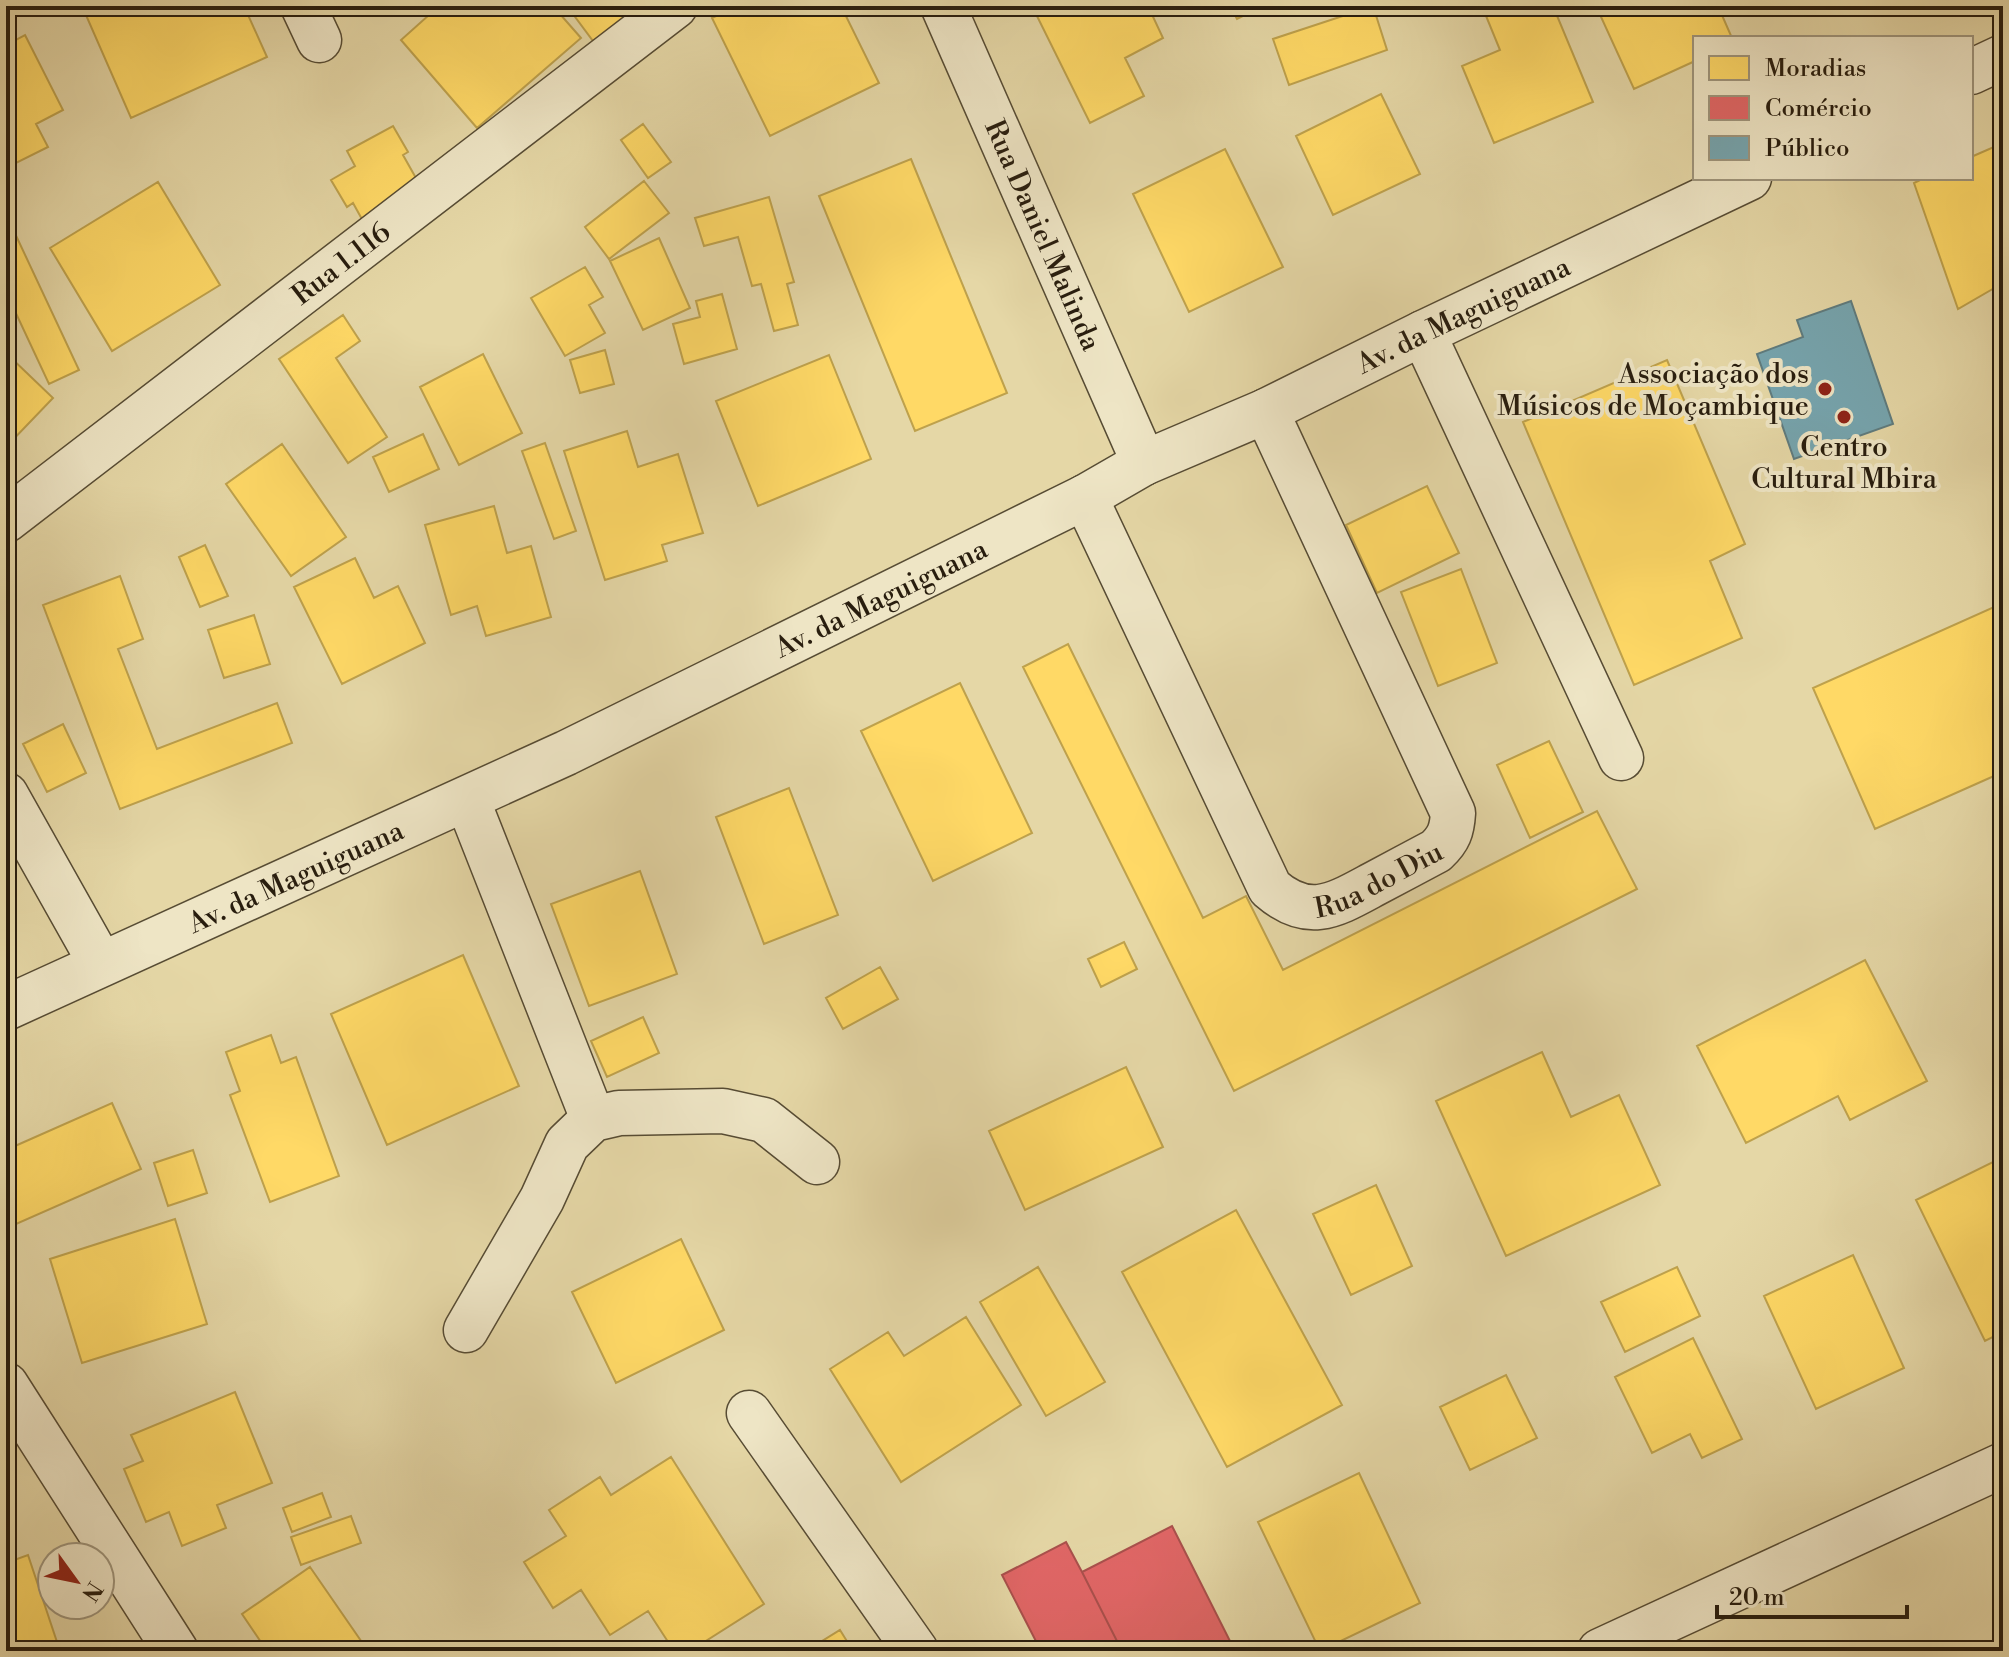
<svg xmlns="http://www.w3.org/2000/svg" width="2009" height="1657" font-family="'Libre Bodoni',serif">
  <rect width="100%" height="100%" fill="#e5d7a6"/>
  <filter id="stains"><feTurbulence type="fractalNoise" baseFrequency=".0025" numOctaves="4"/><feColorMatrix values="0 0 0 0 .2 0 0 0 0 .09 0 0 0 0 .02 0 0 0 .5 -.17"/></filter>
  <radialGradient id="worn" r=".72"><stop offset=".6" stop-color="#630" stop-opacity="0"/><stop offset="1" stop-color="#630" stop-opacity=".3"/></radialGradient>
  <path fill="#ffd966" stroke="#bea14c" stroke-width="2" d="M 82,6 L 244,6 L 267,57 L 131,118 Z
    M 439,6 L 553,6 L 581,38 L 477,128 L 401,40 Z
    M 567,6 L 645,6 L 596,45 Z
    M 736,6 L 841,6 L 879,83 L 770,136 L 712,18 Z
    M 1032,6 L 1148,6 L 1163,38 L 1125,58 L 1144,96 L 1090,123 Z
    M 1230,6 L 1263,6 L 1237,19 Z
    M 1373,6 L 1387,50 L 1289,85 L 1273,39 Z
    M 1496,6 L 1553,6 L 1593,102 L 1494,143 L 1462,66 L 1500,50 L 1484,11 Z
    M 1596,6 L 1718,6 L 1732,38 L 1695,38 L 1695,61 L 1634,89 Z
    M 25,35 L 63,110 L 36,124 L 48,147 L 6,168 L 6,45 Z
    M 1381,94 L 1420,174 L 1333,215 L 1296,136 Z
    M 643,124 L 671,162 L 648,178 L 621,140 Z
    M 393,126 L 408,152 L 403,155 L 421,187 L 363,221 L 353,203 L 347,207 L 331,180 L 355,166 L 347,151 Z
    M 2003,143 L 2003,283 L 1958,309 L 1914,183 L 1924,178 L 1971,178 L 1971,157 Z
    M 1225,149 L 1283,267 L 1189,312 L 1133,194 Z
    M 911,159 L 1007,393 L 915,431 L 819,196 Z
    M 644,181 L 669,213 L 609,259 L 585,227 Z
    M 158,182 L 220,285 L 112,351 L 50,248 Z
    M 769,197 L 794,282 L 787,284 L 798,325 L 774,331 L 761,284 L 752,286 L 738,237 L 704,246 L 695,218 Z
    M 12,227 L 79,370 L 49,384 L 6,292 L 6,230 Z
    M 659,238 L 690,308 L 643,330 L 610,261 Z
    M 585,267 L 603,297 L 589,305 L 605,333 L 565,356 L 531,298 Z
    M 722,294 L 737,349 L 684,364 L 673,324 L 700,317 L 696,301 Z
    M 343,315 L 360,341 L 336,358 L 387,437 L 348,463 L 279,359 Z
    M 605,350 L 614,384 L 580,393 L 570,360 Z
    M 6,353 L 53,398 L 6,447 Z
    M 483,354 L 522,433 L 459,465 L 420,387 Z
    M 829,355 L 871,459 L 758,506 L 716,401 Z
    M 1667,360 L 1745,544 L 1710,561 L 1742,638 L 1634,685 L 1523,422 Z
    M 627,431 L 638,467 L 678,454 L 703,533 L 662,545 L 667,561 L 605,580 L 564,451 Z
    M 423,434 L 439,469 L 389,492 L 373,457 Z
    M 545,443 L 576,531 L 554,539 L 522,451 Z
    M 282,444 L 346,537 L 291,576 L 226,484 Z
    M 1427,486 L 1459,553 L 1377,593 L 1346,525 Z
    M 494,506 L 507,553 L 531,546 L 551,617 L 486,636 L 477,606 L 451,615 L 425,525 Z
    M 205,545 L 228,596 L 200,607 L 179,557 Z
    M 355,558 L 374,598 L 398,586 L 425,643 L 342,684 L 294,587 Z
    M 1461,569 L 1497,663 L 1438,686 L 1401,592 Z
    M 120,576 L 143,639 L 118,649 L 157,749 L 277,703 L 292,743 L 120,809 L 43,605 Z
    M 2003,603 L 2003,772 L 1875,829 L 1813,688 Z
    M 254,615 L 270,664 L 224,678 L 208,630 Z
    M 1068,644 L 1203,918 L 1246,896 L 1283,970 L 1597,811 L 1637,889 L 1234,1091 L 1023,667 Z
    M 960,683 L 1032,833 L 933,881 L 861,731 Z
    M 63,724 L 86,773 L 47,792 L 23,744 Z
    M 1549,741 L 1583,812 L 1530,838 L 1497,765 Z
    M 789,788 L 838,915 L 764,944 L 716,817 Z
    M 640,871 L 677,974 L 589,1006 L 551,904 Z
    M 1124,942 L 1137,969 L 1101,987 L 1088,959 Z
    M 463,955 L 519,1086 L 387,1145 L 331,1014 Z
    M 1865,960 L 1927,1081 L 1850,1120 L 1838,1096 L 1746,1143 L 1697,1046 Z
    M 880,967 L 898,999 L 843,1029 L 826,998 Z
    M 643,1017 L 659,1053 L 607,1077 L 591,1041 Z
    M 271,1035 L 281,1063 L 296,1057 L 339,1176 L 270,1202 L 230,1095 L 240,1091 L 226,1052 Z
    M 1542,1052 L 1571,1117 L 1619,1095 L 1660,1185 L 1506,1256 L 1436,1101 Z
    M 1126,1067 L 1163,1147 L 1025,1210 L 989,1131 Z
    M 112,1103 L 141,1169 L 7,1228 L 6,1150 Z
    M 193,1150 L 207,1193 L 168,1206 L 154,1163 Z
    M 2003,1157 L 2003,1332 L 1985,1341 L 1916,1200 Z
    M 1376,1185 L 1412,1266 L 1351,1295 L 1313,1214 Z
    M 1236,1210 L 1342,1405 L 1227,1467 L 1122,1272 Z
    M 175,1219 L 207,1324 L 82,1363 L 50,1259 Z
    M 681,1239 L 724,1330 L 616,1383 L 572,1292 Z
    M 1853,1255 L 1904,1368 L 1816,1409 L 1764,1296 Z
    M 1038,1267 L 1105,1382 L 1046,1416 L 980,1302 Z
    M 1677,1267 L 1700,1316 L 1625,1352 L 1601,1302 Z
    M 966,1317 L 1021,1405 L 901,1482 L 830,1369 L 888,1332 L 904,1356 Z
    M 1693,1338 L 1742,1439 L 1702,1458 L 1690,1434 L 1652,1453 L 1615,1377 Z
    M 1506,1375 L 1537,1438 L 1470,1470 L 1440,1407 Z
    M 235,1392 L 272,1483 L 217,1505 L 226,1528 L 182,1546 L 169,1512 L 146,1522 L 124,1469 L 143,1461 L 131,1435 Z
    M 671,1457 L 764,1604 L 690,1651 L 674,1651 L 648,1611 L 610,1635 L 581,1590 L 553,1608 L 524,1562 L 566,1536 L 549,1510 L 600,1477 L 611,1495 Z
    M 1359,1473 L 1420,1603 L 1320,1651 L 1258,1522 Z
    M 322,1493 L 331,1517 L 292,1532 L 283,1508 Z
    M 351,1516 L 361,1543 L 301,1565 L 291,1537 Z
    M 28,1555 L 60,1651 L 6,1651 L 6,1563 Z
    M 310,1567 L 368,1651 L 267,1651 L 242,1614 Z
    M 840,1630 L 853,1651 L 806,1651 Z"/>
  <path fill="#e06666" stroke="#a9504c" stroke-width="2" d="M 1172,1526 L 1235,1651 L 1122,1651 L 1082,1572 Z
    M 1066,1542 L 1082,1572 L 1122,1651 L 1041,1651 L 1002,1575 Z"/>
  <path fill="#76a5af" stroke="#5f7c7f" stroke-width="2" d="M 1851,301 L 1893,424 L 1794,459 L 1757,354 L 1803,337 L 1797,320 Z"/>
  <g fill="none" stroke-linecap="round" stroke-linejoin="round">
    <g stroke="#574c34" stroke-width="47">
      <g id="minor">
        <path d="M 303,6 L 319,40"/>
        <path id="s1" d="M 943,6 L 1144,463"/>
        <path d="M 1971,72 L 2003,57"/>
        <path d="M 1423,333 L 1621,758"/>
        <path id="s2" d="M 1085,497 L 1270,888 C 1309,922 1335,905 1374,884 C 1395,873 1415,862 1436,851 C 1449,839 1452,830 1453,813 L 1266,411"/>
        <path id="s3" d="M 6,520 L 675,6"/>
        <path d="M 6,795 L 101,964"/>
        <path d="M 467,799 L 593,1119"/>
        <path id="s4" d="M 6,1008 L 566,753 L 1085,497 L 1144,463 L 1266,411 L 1423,333 L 1749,178"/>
        <path d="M 466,1330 L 542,1199 L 567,1144 L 593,1119 L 619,1113 L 723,1111 L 764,1120 L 817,1162"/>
        <path d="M 6,1385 L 176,1651"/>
        <path d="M 749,1413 L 916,1651"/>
        <path d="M 1600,1651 L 2003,1465"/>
      </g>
    </g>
    <use href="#minor" stroke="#eee5c5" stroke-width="44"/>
  </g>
  <g fill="#8f2418" stroke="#eee5c5" stroke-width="3">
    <circle cx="1825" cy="389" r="8"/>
    <circle cx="1844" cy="417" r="8"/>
  </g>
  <g text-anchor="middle" stroke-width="8" stroke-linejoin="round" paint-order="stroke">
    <g font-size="28" fill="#281d0e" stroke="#eee5c5">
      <text dy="10" stroke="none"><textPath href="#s1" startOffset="250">Rua Daniel Malinda</textPath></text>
      <text dy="10" stroke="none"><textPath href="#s3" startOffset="422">Rua 1.116</textPath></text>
      <text dy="10" stroke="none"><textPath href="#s4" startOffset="1614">Av. da Maguiguana</textPath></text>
      <text dy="10" stroke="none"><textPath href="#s4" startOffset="966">Av. da Maguiguana</textPath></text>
      <text dy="10" stroke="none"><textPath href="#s2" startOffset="552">Rua do Diu</textPath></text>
      <text dy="10" stroke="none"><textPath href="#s4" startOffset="318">Av. da Maguiguana</textPath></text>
    </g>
    <g font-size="28" fill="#281d0e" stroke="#eee5c5" text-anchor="end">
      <text x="1809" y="383">Associação dos<tspan x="1809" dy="32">Músicos de Moçambique</tspan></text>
      <text x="1844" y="456" text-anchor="middle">Centro<tspan x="1844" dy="32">Cultural Mbira</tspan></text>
    </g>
  </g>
  <rect width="2009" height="1657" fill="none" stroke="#e5d7a6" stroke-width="32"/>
  <rect x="8" y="8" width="1993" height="1641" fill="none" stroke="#281d0e" stroke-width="4"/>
  <rect x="16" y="16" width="1977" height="1625" fill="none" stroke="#281d0e" stroke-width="2"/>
  <rect x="1693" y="36" width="280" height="144" fill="#eee5c5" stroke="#9f957c" stroke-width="2"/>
  <rect x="1709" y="56" width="40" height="24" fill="#ffd966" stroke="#9f957c" stroke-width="2"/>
  <text x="1765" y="76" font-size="24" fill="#281d0e">Moradias</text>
  <rect x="1709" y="96" width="40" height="24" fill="#e06666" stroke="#9f957c" stroke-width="2"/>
  <text x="1765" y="116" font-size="24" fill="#281d0e">Comércio</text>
  <rect x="1709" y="136" width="40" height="24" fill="#76a5af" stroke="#9f957c" stroke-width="2"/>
  <text x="1765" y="156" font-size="24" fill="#281d0e">Público</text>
  <g transform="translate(76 1581) rotate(123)"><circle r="38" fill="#eee5c5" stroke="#9f957c" stroke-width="2"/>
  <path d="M0-6L14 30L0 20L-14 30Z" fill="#8f2418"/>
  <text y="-12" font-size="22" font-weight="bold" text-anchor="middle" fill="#281d0e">N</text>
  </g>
  <path d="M1717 1605v12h190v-12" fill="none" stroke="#281d0e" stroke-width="4"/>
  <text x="1729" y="1605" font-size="24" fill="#281d0e" stroke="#eee5c5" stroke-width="6" paint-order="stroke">20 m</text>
  <rect width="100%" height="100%" filter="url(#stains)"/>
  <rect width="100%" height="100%" fill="url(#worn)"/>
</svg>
